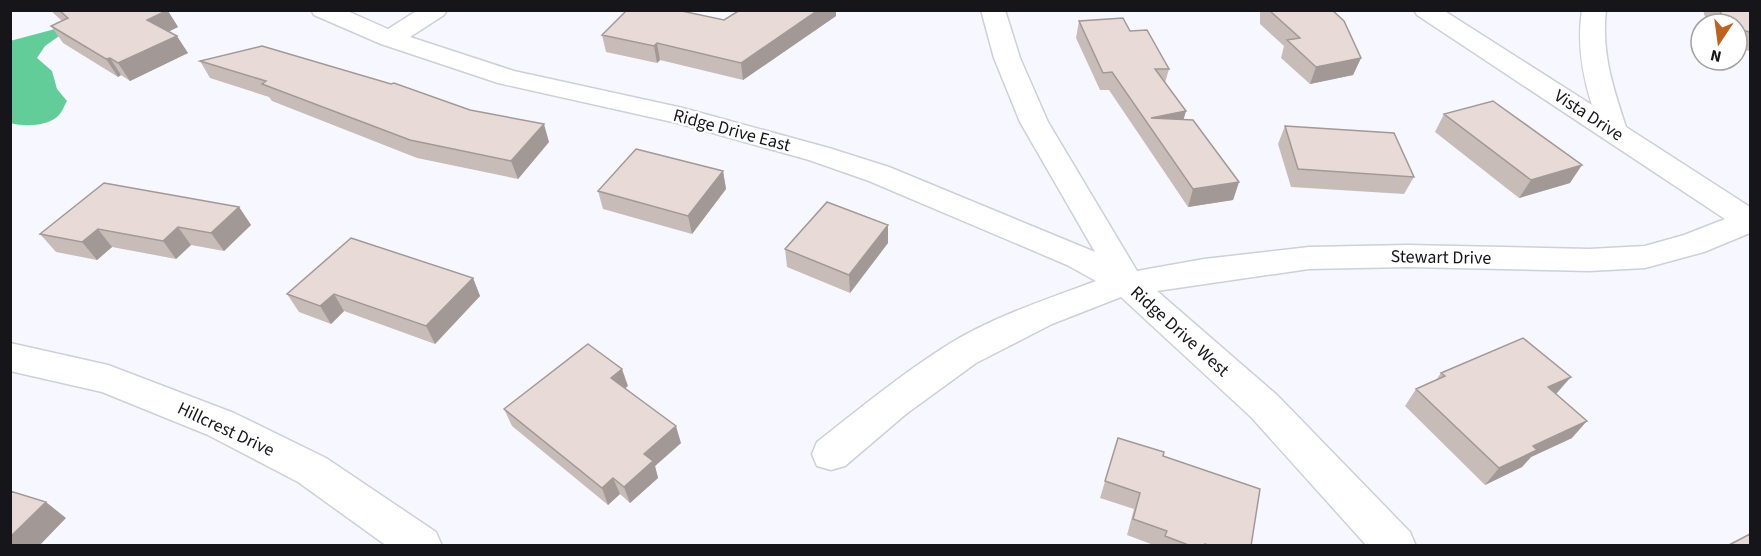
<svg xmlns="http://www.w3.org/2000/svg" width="1761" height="556" font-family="'Source Sans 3',sans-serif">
  <rect width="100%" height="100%" fill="#f7f8ff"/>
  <path fill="#62cd99" d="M 55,29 L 62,34 L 45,46 L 37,58 L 52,71 L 57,89 L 67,101 C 64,106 62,113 57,117 C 46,126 24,127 11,123 L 10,41 Z"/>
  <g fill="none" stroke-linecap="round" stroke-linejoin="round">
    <g stroke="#cdcfda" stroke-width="3">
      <path id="minor" d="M 311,10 L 345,10 L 388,29 L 418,10 L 447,10 L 444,15 L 410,37 L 514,71 L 683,108 L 829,148 L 889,167 L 1095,252 L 1020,122 L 994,58 L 981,10 L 1005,10 L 1020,58 L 1048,122 L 1137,271 L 1204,259 L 1309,247 L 1408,245 L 1589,249 L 1645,246 L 1684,235 L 1725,219 L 1417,15 L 1414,10 L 1443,10 L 1592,105 C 1582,74 1577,44 1582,10 L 1606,10 C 1601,52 1613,88 1626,127 L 1750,207 L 1750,233 L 1704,252 L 1645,268 L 1589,271 L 1408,267 L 1309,269 L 1157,291 L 1277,395 L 1410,532 L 1416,546 L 1367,546 L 1251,417 L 1121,297 L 1052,324 L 976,363 L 906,414 L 845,466 L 831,470 L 817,466 L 812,454 L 817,442 C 860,408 903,373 949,344 C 993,317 1047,299 1096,281 L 1067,265 L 869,181 L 809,160 L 677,123 L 498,83 L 381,44 L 314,15 Z
        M 10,343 L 108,365 L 234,413 L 326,458 L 436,532 L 442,546 L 387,546 L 298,482 L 208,435 L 102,392 L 10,371 Z"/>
    </g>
    <use href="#minor" fill="#fff" fill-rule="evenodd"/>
  </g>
  <path fill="#c8bcb9" d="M 50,10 L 168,11 L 178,27 L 169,31 L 188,53 L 130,81 L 121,75 L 118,77 L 63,43 L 51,26 L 62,21 Z
    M 1260,10 L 1332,10 L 1361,58 L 1353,75 L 1310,84 L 1281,58 L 1284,46 L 1260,24 Z
    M 1703,10 L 1750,10 L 1750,51 L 1737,49 L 1737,24 L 1707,24 Z
    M 836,16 L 743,80 L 660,60 L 657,63 L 606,52 L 602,35 L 724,20 Z
    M 1079,21 L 1130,31 L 1169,69 L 1165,83 L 1186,111 L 1183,120 L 1239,182 L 1233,200 L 1188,207 L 1109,90 L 1100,90 L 1076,38 Z
    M 200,61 L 549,142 L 518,179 L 417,158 L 272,101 L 269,97 L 210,78 Z
    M 1444,114 L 1570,183 L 1519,198 L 1435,132 Z
    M 1285,126 L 1414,177 L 1404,194 L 1291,187 L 1278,144 Z
    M 723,171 L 726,189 L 692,234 L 603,209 L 598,191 Z
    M 239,207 L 251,225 L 224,251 L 191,245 L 176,259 L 112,247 L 97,260 L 56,252 L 40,234 Z
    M 888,243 L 850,293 L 787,267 L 785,249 Z
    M 473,278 L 480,296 L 435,344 L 344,311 L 331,324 L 299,312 L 287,294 Z
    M 1441,373 L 1556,394 L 1572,438 L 1531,457 L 1522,467 L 1485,485 L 1405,406 L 1416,389 L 1436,380 Z
    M 628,386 L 625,388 L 681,443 L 655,466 L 658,478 L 630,503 L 620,494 L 608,505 L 512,426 L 504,409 Z
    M 1118,438 L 1163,456 L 1251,546 L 1156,546 L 1127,535 L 1134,509 L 1100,498 Z"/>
  <path fill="#a29996" d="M 818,10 L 836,10 L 836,16 L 743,80 L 741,63 Z
    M 168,11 L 178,27 L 158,37 L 147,20 Z
    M 177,36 L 188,53 L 130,81 L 118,63 Z
    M 657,43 L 660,60 L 657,63 L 654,46 Z
    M 110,58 L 121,75 L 118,77 L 106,59 Z
    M 1361,58 L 1353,75 L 1310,84 L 1316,67 Z
    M 1186,111 L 1181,128 L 1151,118 Z
    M 544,124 L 549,142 L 518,179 L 511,161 Z
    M 1582,165 L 1570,183 L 1519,198 L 1531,180 Z
    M 723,171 L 726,189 L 692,234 L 688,216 Z
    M 1239,182 L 1233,200 L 1188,207 L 1193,189 Z
    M 239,207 L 251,225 L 224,251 L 211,233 Z
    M 888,225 L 888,243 L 850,293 L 849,275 Z
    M 178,227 L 191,245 L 176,259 L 163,241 Z
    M 98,229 L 112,247 L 97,260 L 82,242 Z
    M 473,278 L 480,296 L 435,344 L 426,326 Z
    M 334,294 L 344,311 L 331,324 L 320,306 Z
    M 622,369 L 628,386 L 616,395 L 611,378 Z
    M 1571,377 L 1556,394 L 1548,387 Z
    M 1587,421 L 1572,438 L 1531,457 L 1522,467 L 1485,485 L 1499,468 L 1533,446 Z
    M 676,426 L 681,443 L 655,466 L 658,478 L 630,503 L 624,487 L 644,454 Z
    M 613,478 L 620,494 L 608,505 L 602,488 Z
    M 46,502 L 66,518 L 39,546 L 10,546 L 10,537 Z"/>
  <path fill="#e8dbd7" stroke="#a29996" stroke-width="1.5" d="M 59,10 L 168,10 L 147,20 L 177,36 L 118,63 L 110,58 L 106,59 L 51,26 L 68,18 Z
    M 627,10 L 677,10 L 724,20 L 740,10 L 818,10 L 741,63 L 657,43 L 654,46 L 602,35 Z
    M 1269,10 L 1332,10 L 1344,21 L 1361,58 L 1316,67 L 1287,40 L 1300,38 Z
    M 1720,10 L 1750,10 L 1750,32 L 1737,29 L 1737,24 L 1724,24 Z
    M 1123,18 L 1130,31 L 1147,30 L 1169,69 L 1155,69 L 1186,111 L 1151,118 L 1193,120 L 1239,182 L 1193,189 L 1112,72 L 1103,73 L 1079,21 Z
    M 262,46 L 391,84 L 394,83 L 470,110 L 544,124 L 511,161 L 410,140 L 262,84 L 266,81 L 200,61 Z
    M 1493,101 L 1582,165 L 1531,180 L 1444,114 Z
    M 1285,126 L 1394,133 L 1414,177 L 1298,169 Z
    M 636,149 L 723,171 L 688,216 L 598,191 Z
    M 104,183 L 239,207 L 211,233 L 178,227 L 163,241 L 98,229 L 82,242 L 40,234 Z
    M 827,202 L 888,225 L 849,275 L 785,249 Z
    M 351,238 L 473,278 L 426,326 L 334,294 L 320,306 L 287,294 Z
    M 1523,338 L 1571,377 L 1548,387 L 1587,421 L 1533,446 L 1537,450 L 1499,468 L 1416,389 L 1445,376 L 1441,373 Z
    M 588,344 L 622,369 L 611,378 L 676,426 L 644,454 L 653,461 L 624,487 L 613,478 L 602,488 L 504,409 Z
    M 1118,438 L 1164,452 L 1163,456 L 1260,489 L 1251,546 L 1210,546 L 1205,544 L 1204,546 L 1191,546 L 1165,536 L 1167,531 L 1133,519 L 1140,493 L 1105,481 Z
    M 10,491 L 46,502 L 10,537 Z
    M 1750,534 L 1750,546 L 1727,546 Z"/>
  <g text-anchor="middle" stroke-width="5" stroke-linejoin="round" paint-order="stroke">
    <g font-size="18" fill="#16161a" stroke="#fff">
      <text transform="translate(1589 115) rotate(33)" y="6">Vista Drive</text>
      <text transform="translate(732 130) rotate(15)" y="6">Ridge Drive East</text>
      <text transform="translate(1441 257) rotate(1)" y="6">Stewart Drive</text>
      <text transform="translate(1180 331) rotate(42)" y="6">Ridge Drive West</text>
      <text transform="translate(226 429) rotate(25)" y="6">Hillcrest Drive</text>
    </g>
  </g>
  <rect width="1761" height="556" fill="none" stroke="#16161a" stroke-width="24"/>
  <g transform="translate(1719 42) rotate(193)"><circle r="28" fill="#ffffff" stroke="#a2a2a3" stroke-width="1.5"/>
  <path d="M0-4.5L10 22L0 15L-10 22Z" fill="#c1611e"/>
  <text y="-9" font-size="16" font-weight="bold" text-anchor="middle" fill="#16161a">N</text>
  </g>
</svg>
